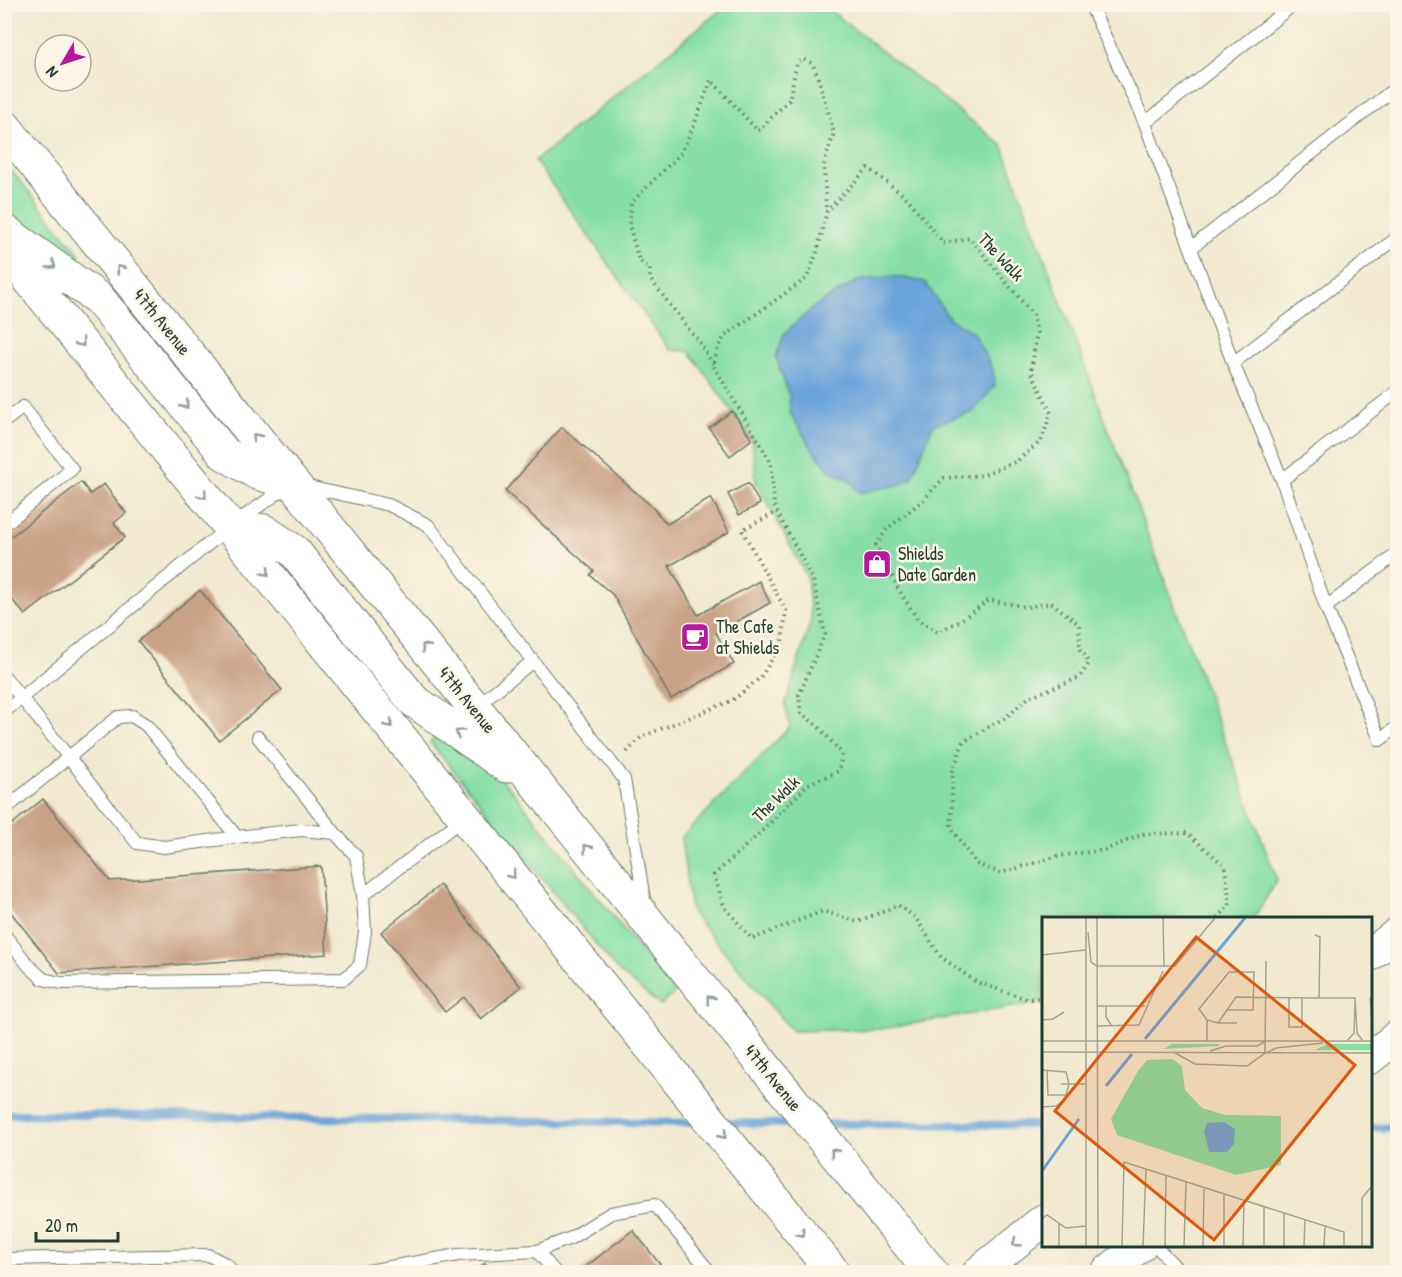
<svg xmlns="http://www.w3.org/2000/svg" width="1402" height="1277" font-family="'Patrick Hand',sans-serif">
  <rect width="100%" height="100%" fill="#fcf5e5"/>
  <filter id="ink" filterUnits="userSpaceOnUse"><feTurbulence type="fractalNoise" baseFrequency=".0167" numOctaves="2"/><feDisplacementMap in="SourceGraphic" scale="12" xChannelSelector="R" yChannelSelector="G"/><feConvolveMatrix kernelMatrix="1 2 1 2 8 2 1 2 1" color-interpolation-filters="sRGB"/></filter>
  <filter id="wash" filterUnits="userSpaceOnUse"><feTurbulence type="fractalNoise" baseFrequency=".008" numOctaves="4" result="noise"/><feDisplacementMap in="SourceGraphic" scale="24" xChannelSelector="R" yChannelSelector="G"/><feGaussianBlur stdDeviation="1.35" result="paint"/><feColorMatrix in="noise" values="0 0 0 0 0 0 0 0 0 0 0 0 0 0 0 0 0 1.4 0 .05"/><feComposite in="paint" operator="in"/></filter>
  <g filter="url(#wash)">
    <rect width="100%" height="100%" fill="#f1ead0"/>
    <path fill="#85dfa5" stroke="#528e6c" stroke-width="1.5" d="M 728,4 L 823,5 L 1002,145 L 1277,880 L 1254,918 L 1044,918 L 1043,1002 L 881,1029 L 792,1031 L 691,912 L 681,838 L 790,727 L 785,704 L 811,620 L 807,577 L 756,482 L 752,439 L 689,351 L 670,350 L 535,161 Z
      M 4,161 L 80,255 L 70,264 L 21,228 L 5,212 Z
      M 440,734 L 487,767 L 509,787 L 675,993 L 660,1005 L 617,970 L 430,742 Z"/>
    <path fill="#6aa3d9" stroke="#447086" stroke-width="1.5" d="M 893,276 L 925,282 L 949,318 L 973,333 L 993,369 L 995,386 L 973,412 L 935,424 L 932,427 L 912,478 L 901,484 L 860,493 L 848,479 L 830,471 L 813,450 L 790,413 L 789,396 L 776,357 L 784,334 L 815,306 L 857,281 Z"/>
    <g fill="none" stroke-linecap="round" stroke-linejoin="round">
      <path stroke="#6aa3d9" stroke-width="8" d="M 4,1114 L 701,1123
        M 723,1123 L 800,1124
        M 822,1124 L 1044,1125
        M 1370,1128 L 1398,1127"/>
    </g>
    <g id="blocks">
      <path fill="#caa285" d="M 732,411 L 752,439 L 730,456 L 709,428 Z
        M 562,427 L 651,506 L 667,524 L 711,498 L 729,532 L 669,566 L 698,615 L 759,581 L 770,603 L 716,633 L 734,664 L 671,699 L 613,595 L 590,575 L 594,571 L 505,491 Z
        M 81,482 L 90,494 L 104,484 L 126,513 L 114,523 L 125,537 L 25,615 L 4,590 L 4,542 Z
        M 748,483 L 760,504 L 739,515 L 728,494 Z
        M 200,590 L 282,690 L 219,740 L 138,641 Z
        M 43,799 L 110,881 L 321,866 L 327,954 L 59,973 L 5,905 L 5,830 Z
        M 440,885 L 521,987 L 481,1019 L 464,997 L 445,1012 L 381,932 Z
        M 633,1230 L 666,1272 L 579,1272 Z
        M 485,1263 L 493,1272 L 473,1272 Z"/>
    </g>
  </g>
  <g filter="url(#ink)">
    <use href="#blocks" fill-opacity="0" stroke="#687a6b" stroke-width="1.5"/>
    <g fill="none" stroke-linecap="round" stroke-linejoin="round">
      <g stroke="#687a6b" stroke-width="14">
        <path id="service" d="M 1090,4 L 1145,123 L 1233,363 L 1282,480 L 1326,607 L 1380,740 L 1398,726
          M 1145,123 L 1294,4
          M 1191,248 L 1398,86
          M 1233,363 L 1398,237
          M 4,422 L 23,407 L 72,469 L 4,525
          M 1282,480 L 1398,391
          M 304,486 L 389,505 L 428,525 L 624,779 L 645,905
          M 1326,607 L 1398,553
          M 4,676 L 137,843 L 164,847 L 237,837
          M 475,707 L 533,661
          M 4,712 L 229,527 L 288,486
          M 258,737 L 335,833
          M 4,810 L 118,717 L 132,716 L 146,725 L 237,837 L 301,830 L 335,833 L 356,856 L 363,895 L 365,932 L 360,965 L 344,979 L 61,983 L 43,979 L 29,966 L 4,934
          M 363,895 L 464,818
          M 1156,1246 L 1180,1272
          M 537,1251 L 555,1272
          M 4,1259 L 208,1255 L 226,1264 L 233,1272
          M 362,1272 L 458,1255 L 537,1251 L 571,1238 L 611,1213 L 655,1205 L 710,1272"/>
      </g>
      <g stroke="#687a6b" stroke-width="34">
        <path id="secondary" d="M 1370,955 L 1398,933
          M 1370,1058 L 1398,1036
          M 979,1272 L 1044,1220
          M 1107,1272 L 1140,1246"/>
      </g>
      <g stroke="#687a6b" stroke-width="35">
        <path id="primary" d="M 4,126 L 931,1272
          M 6,232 L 99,299 L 225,454 L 257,473 L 292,483
          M 4,248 L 833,1272
          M 229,527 L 264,531 L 294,551 L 413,700 L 506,766"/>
      </g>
      <path stroke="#687a6b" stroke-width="4" stroke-dasharray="1.5 4.5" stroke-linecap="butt" d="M 713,364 L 699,342 L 650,279 L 650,269 L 639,260 L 629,225 L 631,203 L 681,153 L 693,128 L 711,80 L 758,131 L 789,100 L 797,63 L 802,59 L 812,63 L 817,74 L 834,133 L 824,165 L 826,209
        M 627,752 L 641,737 L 733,700 L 761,677 L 782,643 L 786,611 L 742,530 L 777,512
        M 1044,998 L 1027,999 L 976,982 L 941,957 L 915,917 L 898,905 L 858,922 L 823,911 L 752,939 L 724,906 L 714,875 L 760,833 L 808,784 L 839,771 L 842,754 L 819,727 L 801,713 L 799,695 L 825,634 L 813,580 L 774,506 L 771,462 L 713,365 L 718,347 L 725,336 L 807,278 L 817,252 L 827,211 L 868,168 L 907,198 L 943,243 L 970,238 L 1033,315 L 1037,333 L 1031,371 L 1051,413 L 1041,441 L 1017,461 L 983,475 L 944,478 L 922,501 L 887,529 L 876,545 L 900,592 L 918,620 L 938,632 L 961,620 L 989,600 L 1026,607 L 1052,603 L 1079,624 L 1080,648 L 1089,663 L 1079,678 L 1029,697 L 1006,717 L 963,742 L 953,771 L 951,827 L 976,864 L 1001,873 L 1058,856 L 1105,850 L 1143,834 L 1187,833 L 1225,866 L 1230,905 L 1218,918"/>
      <use href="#service" stroke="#fff" stroke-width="12"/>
      <use href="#secondary" stroke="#fff" stroke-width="32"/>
      <use href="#primary" stroke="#fff" stroke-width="33"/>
    </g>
    <defs><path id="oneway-chevron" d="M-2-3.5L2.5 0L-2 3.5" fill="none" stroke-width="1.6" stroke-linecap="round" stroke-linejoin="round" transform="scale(1.5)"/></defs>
    <g stroke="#8f9e9a">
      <use href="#oneway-chevron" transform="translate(52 265) rotate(36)"/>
      <use href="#oneway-chevron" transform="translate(120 269) rotate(-129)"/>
      <use href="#oneway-chevron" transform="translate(81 343) rotate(51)"/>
      <use href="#oneway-chevron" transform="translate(185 405) rotate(51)"/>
      <use href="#oneway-chevron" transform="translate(256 437) rotate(-129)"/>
      <use href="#oneway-chevron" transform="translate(203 495) rotate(51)"/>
      <use href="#oneway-chevron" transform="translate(266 572) rotate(51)"/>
      <use href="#oneway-chevron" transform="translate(425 647) rotate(-129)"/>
      <use href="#oneway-chevron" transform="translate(389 724) rotate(51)"/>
      <use href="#oneway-chevron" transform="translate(459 733) rotate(-145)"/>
      <use href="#oneway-chevron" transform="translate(587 848) rotate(-129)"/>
      <use href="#oneway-chevron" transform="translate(512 875) rotate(51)"/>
      <use href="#oneway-chevron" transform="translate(710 999) rotate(-129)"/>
      <use href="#oneway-chevron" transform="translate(723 1135) rotate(51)"/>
      <use href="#oneway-chevron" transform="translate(834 1152) rotate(-129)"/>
      <use href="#oneway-chevron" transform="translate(801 1233) rotate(51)"/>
      <use href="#oneway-chevron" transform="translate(1016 1243) rotate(141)"/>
    </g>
  </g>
  <defs>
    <g id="shop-square" transform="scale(1.5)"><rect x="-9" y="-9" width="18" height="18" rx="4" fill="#b5179e" stroke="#fcf5e5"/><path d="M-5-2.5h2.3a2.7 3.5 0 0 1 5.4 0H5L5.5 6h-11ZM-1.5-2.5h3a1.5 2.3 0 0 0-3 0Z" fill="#fff"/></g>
    <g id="cafe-square" transform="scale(1.5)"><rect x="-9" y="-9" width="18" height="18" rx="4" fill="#b5179e" stroke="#fcf5e5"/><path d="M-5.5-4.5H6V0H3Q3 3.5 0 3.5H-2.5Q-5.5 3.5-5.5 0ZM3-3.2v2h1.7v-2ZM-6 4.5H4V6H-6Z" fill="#fff"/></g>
  </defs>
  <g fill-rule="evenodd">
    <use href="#shop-square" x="877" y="564"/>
    <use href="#cafe-square" x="695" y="637"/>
  </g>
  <g text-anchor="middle" stroke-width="5" stroke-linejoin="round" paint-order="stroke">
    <g font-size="18" fill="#1f3d34" stroke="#fcf5e5">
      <text transform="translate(1001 257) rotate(47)" y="6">The Walk</text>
      <text transform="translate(162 322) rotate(51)" y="6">47th Avenue</text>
      <text transform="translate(467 700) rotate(51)" y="6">47th Avenue</text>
      <text transform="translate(776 799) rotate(-44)" y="6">The Walk</text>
      <text transform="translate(773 1078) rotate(51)" y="6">47th Avenue</text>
    </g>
    <g font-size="18" fill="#1f3d34" stroke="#fcf5e5" text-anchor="start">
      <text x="898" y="560">Shields<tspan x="898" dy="21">Date Garden</tspan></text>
      <text x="716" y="633">The Cafe<tspan x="716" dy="21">at Shields</tspan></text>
    </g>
  </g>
  <g transform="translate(1042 917)">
    <rect width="330" height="330" fill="#f1ead0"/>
    <path d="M 130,127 L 177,127 L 177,129 L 121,132 ZM 286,127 L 330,127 L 330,133 L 273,133 ZM 130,142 L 140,149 L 143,173 L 160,191 L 183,198 L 239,199 L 239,248 L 194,258 L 75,218 L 69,202 L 96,154 L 105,143 Z" fill="#85dfa5"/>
    <path d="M 182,205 L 193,212 L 192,227 L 185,235 L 167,235 L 162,214 L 165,206 Z" fill="#6aa3d9"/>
    <path fill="none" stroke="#6aa3d9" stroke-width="3" d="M 103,122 L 203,1M 64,169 L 90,137M 0,254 L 37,202"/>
    <path fill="none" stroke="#9da592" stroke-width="1.5" d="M 44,1 L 44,329M 55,1 L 56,329M 121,1 L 122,49M 46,15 L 49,45 L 55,49M 0,38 L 43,33M 55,49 L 133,49 L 173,1M 247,81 L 247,110 L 260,110 L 260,81M 277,81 L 313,81 L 315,116 L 321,124M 328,81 L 330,103M 55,89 L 103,89M 64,89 L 64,100 L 69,108M 185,93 L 194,80 L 277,81 L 278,20 L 273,18M 0,103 L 11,102 L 22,95M 176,106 L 195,106M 56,109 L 97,108 L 121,54M 0,124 L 330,124M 165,124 L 165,103 L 157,92 L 187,55 L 212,55 L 211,93 L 185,93 L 176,106 L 165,103M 305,124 L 312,116 L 313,85M 168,134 L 184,129 L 215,129 L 224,124M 0,135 L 330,136M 133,136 L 153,147 L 205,149 L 223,136 L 224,44M 224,136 L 234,131 L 281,126M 0,153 L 24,155 L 27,167 L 43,167M 5,153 L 6,178 L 25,178M 0,190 L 14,189 L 22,184 L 27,167 L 19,167M 222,290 L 222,329M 0,302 L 5,298 L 24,311 L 44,309M 17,307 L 17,329M 80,329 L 82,245 L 302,315 L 302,329M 101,329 L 104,252M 123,329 L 124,259M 142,329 L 144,265M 161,329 L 162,272M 182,329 L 182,278M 201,329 L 202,283M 242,329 L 242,296M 262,329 L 263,302M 282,329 L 283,310M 320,329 L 320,281 L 330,269"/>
    <path fill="#de580e" fill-opacity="0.15" stroke="#de580e" stroke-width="3" d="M 154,20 L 313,148 L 172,323 L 13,194 Z"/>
    <rect width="330" height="330" fill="none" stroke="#1f3d34" stroke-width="3"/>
  </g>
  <rect width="1402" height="1277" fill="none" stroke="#fcf5e5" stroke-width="24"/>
  <g transform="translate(63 63) rotate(231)"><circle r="28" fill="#fcf5e5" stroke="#a4ab9e" stroke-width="1.5"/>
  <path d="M0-4.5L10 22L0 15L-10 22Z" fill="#b5179e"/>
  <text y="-9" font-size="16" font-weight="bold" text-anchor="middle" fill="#1f3d34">N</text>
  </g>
  <path d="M36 1232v9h82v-9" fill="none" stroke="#1f3d34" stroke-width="3"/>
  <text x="45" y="1232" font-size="18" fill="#1f3d34" stroke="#fcf5e5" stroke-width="4.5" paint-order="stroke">20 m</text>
</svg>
